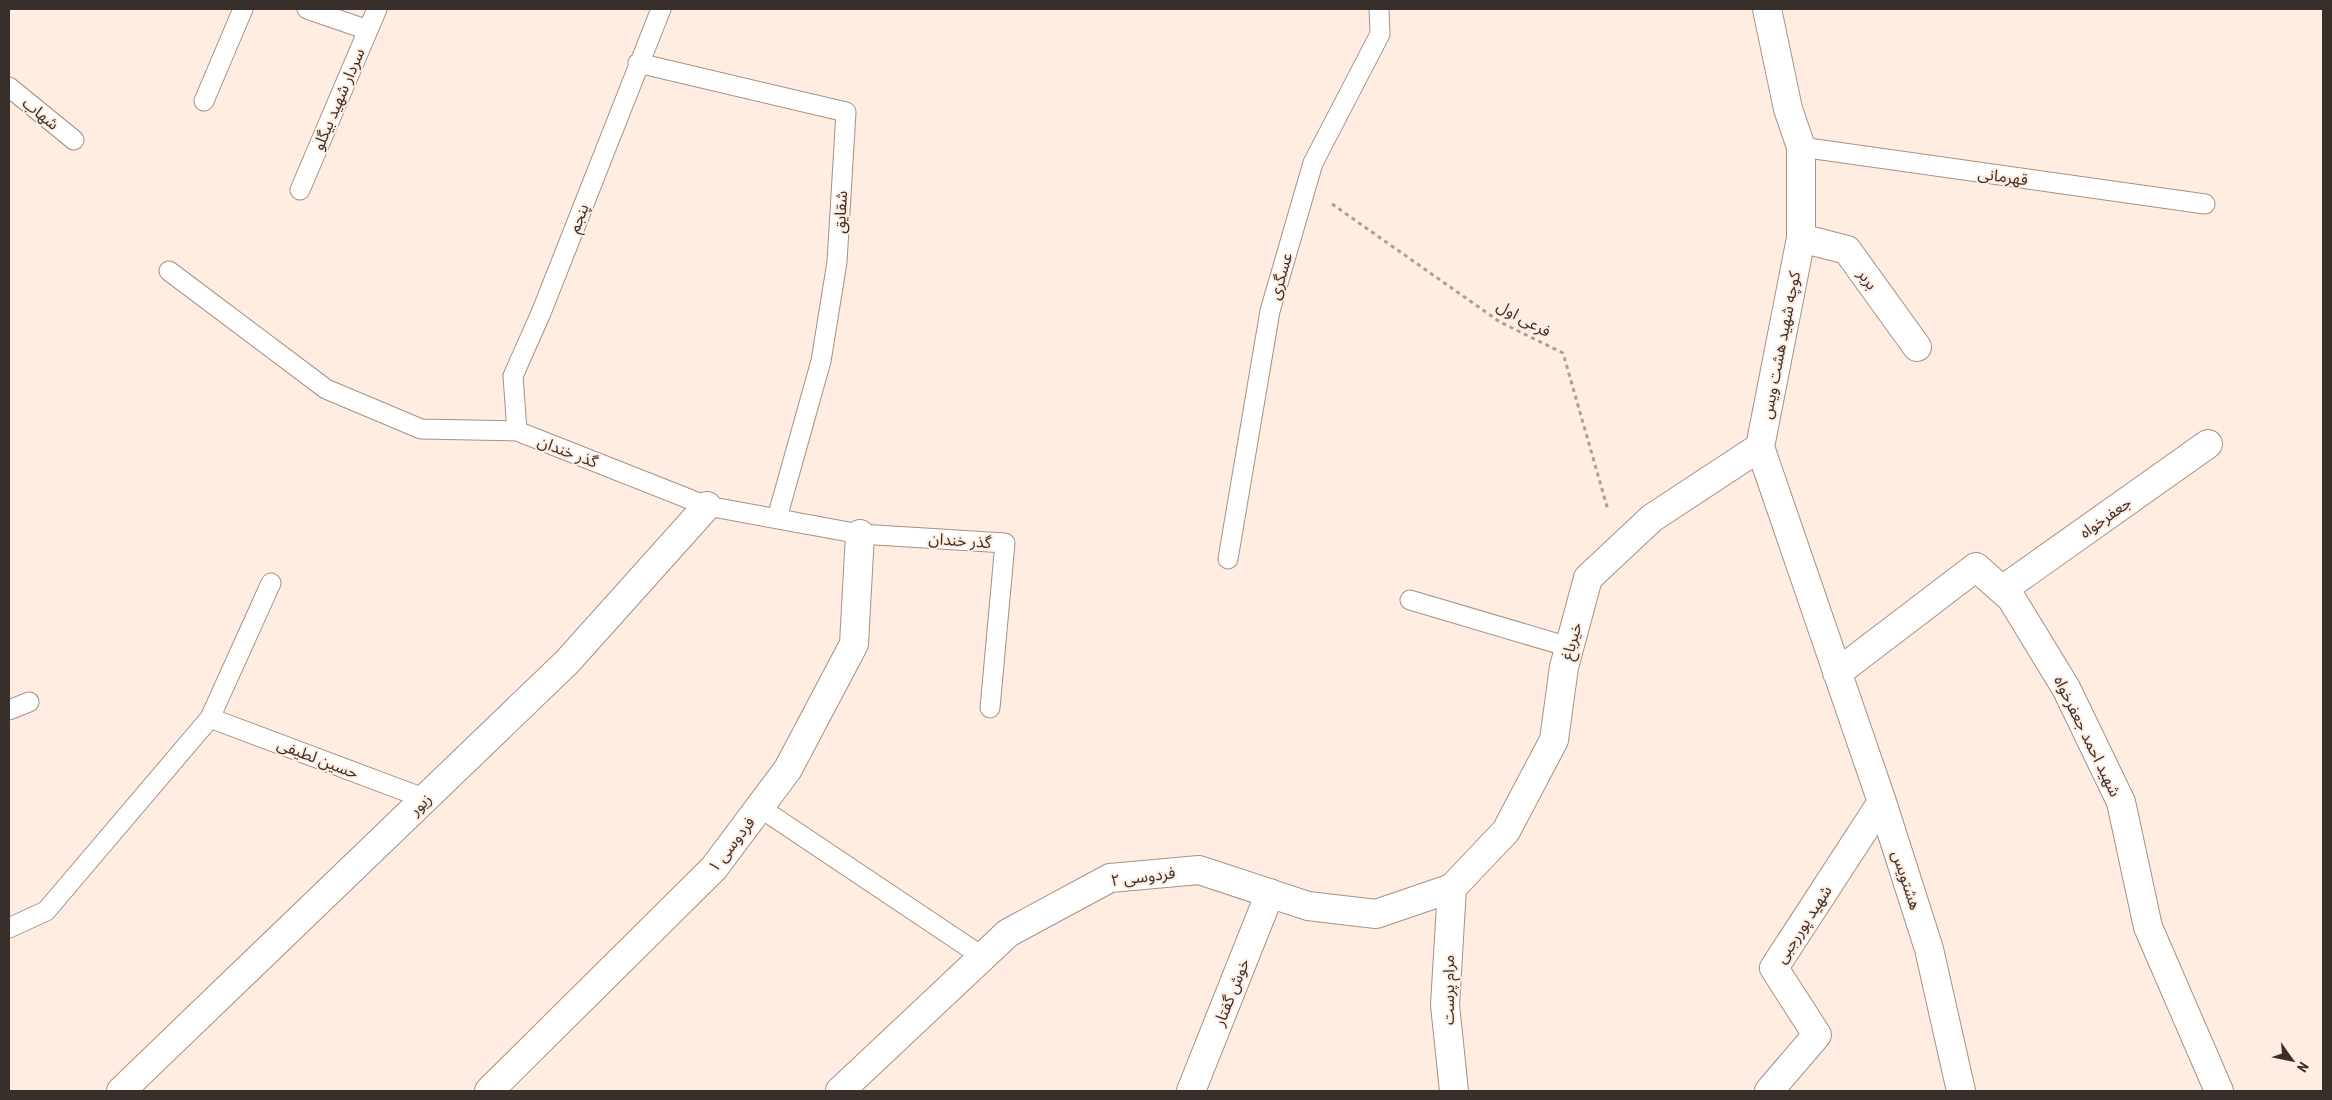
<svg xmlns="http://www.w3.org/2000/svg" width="2332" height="1100" font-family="'Roboto Condensed','Noto Sans Arabic',sans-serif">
  <rect width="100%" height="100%" fill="#ffede2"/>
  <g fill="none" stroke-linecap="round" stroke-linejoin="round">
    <g stroke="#a69184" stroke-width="21">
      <path id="service" d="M 307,9 L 368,30
        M 638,63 L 846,112 L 837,262 L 821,361 L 777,518
        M 9,87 L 74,140
        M 204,101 L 243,9
        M 1801,147 L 2205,204
        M 300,190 L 377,9
        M 169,271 L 326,389 L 421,429 L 517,431 L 707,506 L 860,534 L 1005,543 L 990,708
        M 517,431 L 513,376 L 541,313 L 661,9
        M 1228,559 L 1270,311 L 1313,163 L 1380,34 L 1379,9
        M 1410,600 L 1569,647
        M 9,710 L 29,702
        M 210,718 L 426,799
        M 759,807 L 983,957
        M 9,928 L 46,911 L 210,718 L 271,583"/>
    </g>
    <g stroke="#a69184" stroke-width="30">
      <path id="minor" d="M 1767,9 L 1788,109 L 1801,147 L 1801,238 L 1760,447 L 1882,802 L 1929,949 L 1961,1091
        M 1801,238 L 1847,250 L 1917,347
        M 2002,590 L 2208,444
        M 1837,673 L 1976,567 L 2011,598 L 2066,688 L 2121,802 L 2148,927 L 2219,1091
        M 1452,888 L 1445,1005 L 1454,1091
        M 121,1091 L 567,662 L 707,506
        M 489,1091 L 714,868 L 788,769 L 854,644 L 860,534
        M 840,1091 L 1008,933 L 1110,878 L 1199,870 L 1308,906 L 1376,914 L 1452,888 L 1506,831 L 1554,740 L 1564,667 L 1588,578 L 1652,518 L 1760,447
        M 1191,1091 L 1270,893
        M 1769,1091 L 1817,1035 L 1774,968 L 1882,802"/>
    </g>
    <path stroke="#ad9e96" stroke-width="3" stroke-dasharray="4 4" stroke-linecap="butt" d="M 1332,204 L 1500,322 L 1563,353 L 1608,510"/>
    <use href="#service" stroke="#fff" stroke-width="19"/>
    <use href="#minor" stroke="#fff" stroke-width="28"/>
  </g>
  <g text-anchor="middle" stroke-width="4" stroke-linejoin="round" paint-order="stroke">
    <g font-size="16" fill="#382f2a" stroke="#ffede2">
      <text transform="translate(338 99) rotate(-67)" y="6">سردار شهید بیگلو</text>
      <text transform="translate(41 113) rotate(39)" y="6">شهاب</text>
      <text transform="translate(2003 176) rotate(8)" y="6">قهرمانی</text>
      <text transform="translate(840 212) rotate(-87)" y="6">شقایق</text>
      <text transform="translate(578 218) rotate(-69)" y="6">پنجم</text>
      <text transform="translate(1280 276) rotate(-74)" y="6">عسگری</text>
      <text transform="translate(1868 279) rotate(54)" y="6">بربر</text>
      <text transform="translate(1524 318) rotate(29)" y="6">فرعی اول</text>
      <text transform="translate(1780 345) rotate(-79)" y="6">کوچه شهید هشت ویس</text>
      <text transform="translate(568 451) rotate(21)" y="6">گذر خندان</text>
      <text transform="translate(2105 517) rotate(-35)" y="6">جعفرخواه</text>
      <text transform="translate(960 540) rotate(4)" y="6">گذر خندان</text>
      <text transform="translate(1571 641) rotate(-74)" y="6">خیرباغ</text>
      <text transform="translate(2088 736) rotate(64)" y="6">شهید احمد جعفرخواه</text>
      <text transform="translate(318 758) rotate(21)" y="6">حسین لطیفی</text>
      <text transform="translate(420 804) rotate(-44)" y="6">زیور</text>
      <text transform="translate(731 844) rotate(-52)" y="6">فردوسی ۱</text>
      <text transform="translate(1143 876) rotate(-7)" y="6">فردوسی ۲</text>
      <text transform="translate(1907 880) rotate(72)" y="6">هشتویس</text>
      <text transform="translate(1803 924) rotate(-57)" y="6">شهید پوررجبی</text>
      <text transform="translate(1448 990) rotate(-90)" y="6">مرام پرست</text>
      <text transform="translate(1231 992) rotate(-68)" y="6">خوش گفتار</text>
    </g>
  </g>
  <rect width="2332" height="1100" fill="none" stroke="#382f2a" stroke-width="20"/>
  <g transform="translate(2292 1060) rotate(123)" stroke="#ffede2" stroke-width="4" paint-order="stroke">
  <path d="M0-4L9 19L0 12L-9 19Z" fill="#382f2a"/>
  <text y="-8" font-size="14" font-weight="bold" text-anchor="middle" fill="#382f2a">N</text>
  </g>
</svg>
